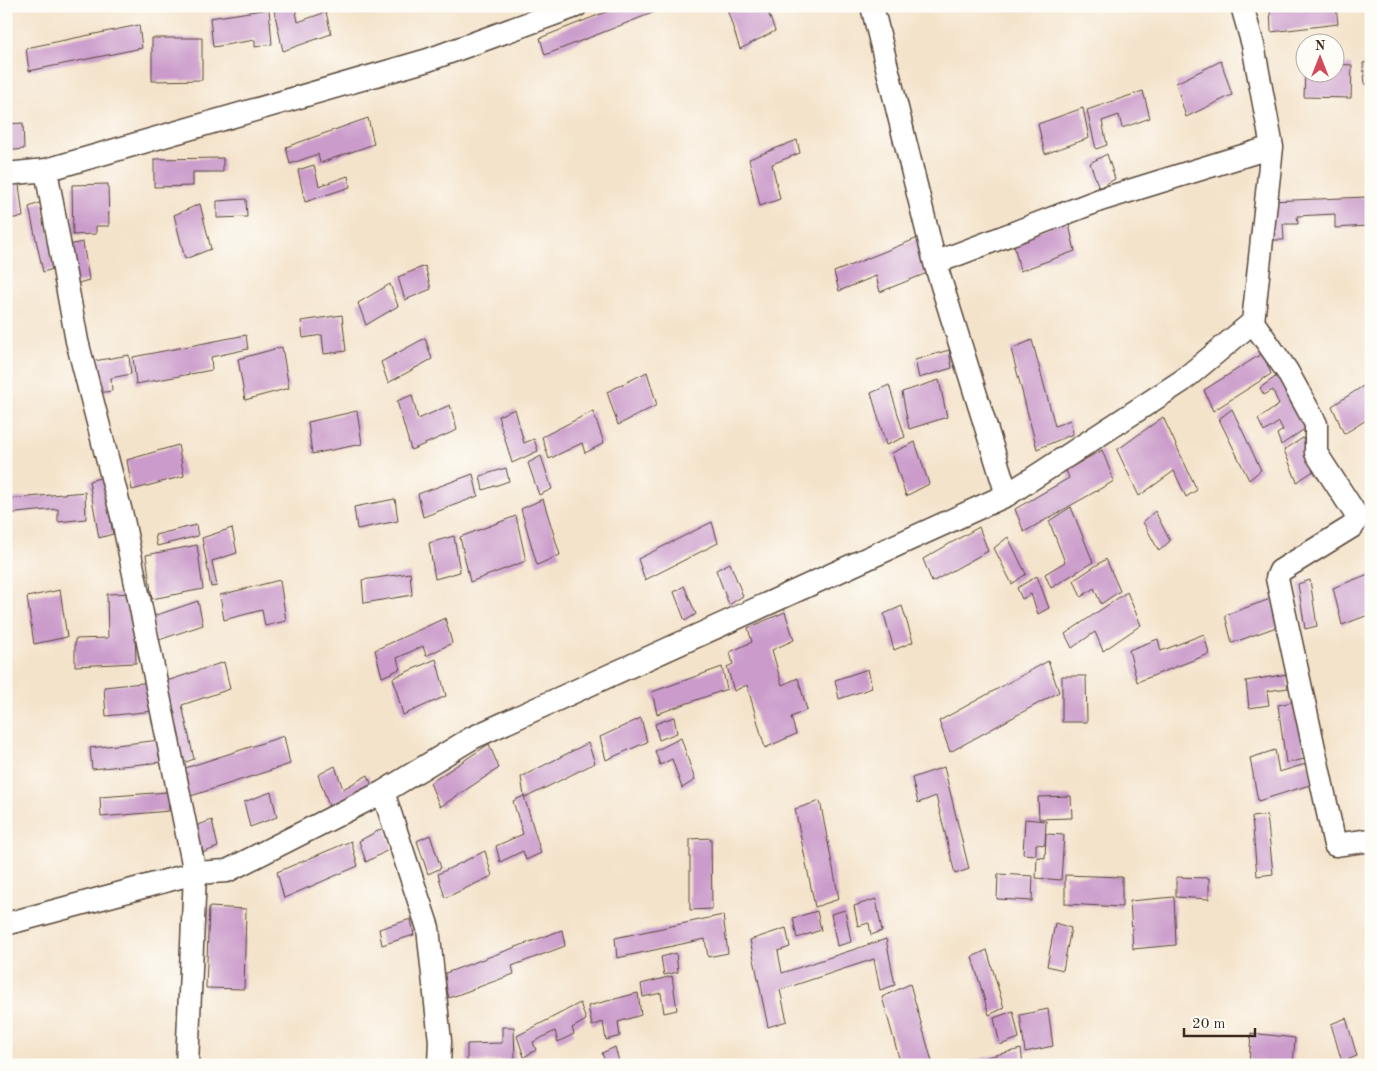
<svg xmlns="http://www.w3.org/2000/svg" width="1377" height="1071" font-family="'Old Standard TT',serif">
  <rect width="100%" height="100%" fill="#fdfcf7"/>
  <filter id="ink" filterUnits="userSpaceOnUse"><feTurbulence type="fractalNoise" baseFrequency=".02" numOctaves="2"/><feDisplacementMap in="SourceGraphic" scale="10" xChannelSelector="R" yChannelSelector="G"/><feConvolveMatrix kernelMatrix="1 2 1 2 8 2 1 2 1" color-interpolation-filters="sRGB"/></filter>
  <filter id="wash" filterUnits="userSpaceOnUse"><feTurbulence type="fractalNoise" baseFrequency=".0096" numOctaves="4" result="noise"/><feDisplacementMap in="SourceGraphic" scale="20" xChannelSelector="R" yChannelSelector="G"/><feGaussianBlur stdDeviation="1.12" result="paint"/><feColorMatrix in="noise" values="0 0 0 0 0 0 0 0 0 0 0 0 0 0 0 0 0 1.4 0 .05"/><feComposite in="paint" operator="in"/></filter>
  <g filter="url(#wash)">
    <rect width="100%" height="100%" fill="#f4e3cb"/>
    <g id="blocks">
      <path fill="#cb9ccb" d="M 273,6 L 295,6 L 298,22 L 326,12 L 331,34 L 283,51 Z
        M 621,6 L 670,6 L 545,55 L 540,38 Z
        M 726,6 L 766,6 L 775,31 L 740,49 Z
        M 1270,6 L 1336,6 L 1338,24 L 1271,32 Z
        M 269,9 L 272,44 L 255,47 L 255,40 L 213,47 L 210,18 Z
        M 139,25 L 142,48 L 29,71 L 26,48 Z
        M 152,38 L 202,38 L 202,80 L 152,81 Z
        M 1221,61 L 1232,95 L 1186,117 L 1176,83 Z
        M 1371,62 L 1371,84 L 1365,84 L 1363,63 Z
        M 1334,64 L 1352,65 L 1351,98 L 1304,97 L 1305,72 L 1334,72 Z
        M 1143,91 L 1150,118 L 1122,128 L 1119,115 L 1102,121 L 1107,145 L 1096,149 L 1087,110 Z
        M 1083,108 L 1089,138 L 1045,154 L 1038,124 Z
        M 368,118 L 374,144 L 320,163 L 318,154 L 290,164 L 286,147 Z
        M 23,123 L 24,149 L 6,151 L 6,124 Z
        M 797,140 L 800,153 L 772,164 L 780,199 L 760,206 L 749,159 Z
        M 1107,154 L 1115,179 L 1099,188 L 1090,163 Z
        M 223,158 L 223,172 L 193,172 L 193,186 L 154,187 L 154,159 Z
        M 314,165 L 319,186 L 348,176 L 350,187 L 305,202 L 298,170 Z
        M 19,184 L 23,217 L 6,219 L 6,186 Z
        M 108,184 L 109,226 L 96,226 L 96,234 L 73,235 L 72,185 Z
        M 1367,197 L 1368,226 L 1335,228 L 1335,214 L 1297,216 L 1298,224 L 1283,224 L 1284,240 L 1271,240 L 1270,201 Z
        M 246,199 L 247,217 L 217,218 L 217,201 Z
        M 42,202 L 56,268 L 43,272 L 29,207 Z
        M 200,204 L 211,249 L 185,259 L 174,215 Z
        M 1068,220 L 1075,251 L 1020,271 L 1013,240 Z
        M 918,238 L 927,273 L 880,292 L 876,276 L 839,291 L 834,272 Z
        M 83,242 L 89,280 L 75,284 L 68,245 Z
        M 425,266 L 431,289 L 405,300 L 398,277 Z
        M 390,284 L 398,306 L 366,325 L 358,303 Z
        M 342,315 L 346,351 L 324,354 L 322,335 L 303,338 L 301,321 Z
        M 246,335 L 248,349 L 211,357 L 212,370 L 136,384 L 133,357 Z
        M 425,338 L 432,359 L 388,383 L 381,362 Z
        M 1032,340 L 1055,426 L 1070,420 L 1073,434 L 1037,449 L 1011,349 Z
        M 282,347 L 289,388 L 245,400 L 238,359 Z
        M 949,350 L 952,368 L 919,378 L 915,360 Z
        M 1263,353 L 1271,374 L 1213,411 L 1204,390 Z
        M 129,355 L 131,374 L 111,378 L 112,391 L 97,393 L 94,361 Z
        M 1285,370 L 1309,426 L 1281,445 L 1277,434 L 1283,430 L 1279,422 L 1264,432 L 1258,419 L 1279,405 L 1273,390 L 1264,395 L 1260,388 Z
        M 647,372 L 657,405 L 618,425 L 607,392 Z
        M 939,380 L 947,417 L 909,429 L 902,392 Z
        M 1371,381 L 1371,417 L 1344,434 L 1332,406 Z
        M 889,385 L 905,437 L 886,445 L 871,393 Z
        M 412,395 L 418,419 L 450,405 L 457,430 L 411,450 L 397,401 Z
        M 515,409 L 524,443 L 534,439 L 538,451 L 512,463 L 498,416 Z
        M 1232,409 L 1261,470 L 1249,480 L 1219,419 Z
        M 357,411 L 362,444 L 312,454 L 308,422 Z
        M 593,411 L 604,443 L 585,453 L 582,443 L 549,459 L 542,437 Z
        M 1163,417 L 1197,490 L 1186,497 L 1174,471 L 1139,496 L 1117,450 Z
        M 1303,438 L 1315,470 L 1297,482 L 1284,450 Z
        M 915,442 L 929,484 L 906,496 L 892,453 Z
        M 178,445 L 184,476 L 132,490 L 127,460 Z
        M 1102,450 L 1114,481 L 1024,532 L 1015,509 L 1069,478 L 1066,470 Z
        M 541,456 L 552,489 L 539,495 L 528,463 Z
        M 506,468 L 509,481 L 483,490 L 480,476 Z
        M 473,474 L 478,496 L 423,517 L 418,494 Z
        M 103,477 L 113,534 L 99,538 L 89,481 Z
        M 85,492 L 86,519 L 58,522 L 58,509 L 6,514 L 6,499 Z
        M 395,499 L 398,521 L 357,529 L 354,507 Z
        M 543,499 L 560,555 L 537,565 L 521,509 Z
        M 1071,507 L 1093,562 L 1051,588 L 1045,574 L 1065,562 L 1049,521 Z
        M 1155,511 L 1170,541 L 1159,551 L 1143,522 Z
        M 516,516 L 526,561 L 470,582 L 460,537 Z
        M 712,522 L 718,543 L 645,580 L 638,559 Z
        M 196,525 L 198,536 L 157,546 L 155,535 Z
        M 979,527 L 988,551 L 932,582 L 923,559 Z
        M 232,528 L 237,553 L 212,561 L 217,586 L 211,587 L 202,538 Z
        M 454,536 L 460,572 L 435,579 L 429,543 Z
        M 1008,537 L 1026,574 L 1012,584 L 994,548 Z
        M 197,545 L 203,589 L 152,599 L 146,555 Z
        M 1106,559 L 1120,591 L 1101,604 L 1094,588 L 1081,597 L 1074,580 Z
        M 730,563 L 743,596 L 729,605 L 716,570 Z
        M 410,573 L 412,595 L 364,603 L 362,580 Z
        M 1371,573 L 1371,614 L 1342,625 L 1333,588 Z
        M 1037,576 L 1049,608 L 1038,614 L 1031,594 L 1022,599 L 1017,588 Z
        M 280,580 L 286,621 L 265,626 L 262,610 L 224,620 L 220,595 Z
        M 1310,580 L 1317,626 L 1305,629 L 1298,584 Z
        M 684,586 L 696,614 L 685,621 L 674,592 Z
        M 60,590 L 67,637 L 34,644 L 27,597 Z
        M 1127,592 L 1141,625 L 1103,651 L 1095,632 L 1072,648 L 1065,634 Z
        M 134,593 L 136,663 L 75,666 L 75,639 L 108,638 L 107,594 Z
        M 1276,597 L 1282,625 L 1232,643 L 1225,615 Z
        M 198,601 L 203,625 L 156,641 L 151,617 Z
        M 902,606 L 913,642 L 894,650 L 884,614 Z
        M 785,612 L 794,640 L 772,650 L 782,685 L 798,678 L 807,710 L 791,717 L 796,734 L 765,748 L 747,685 L 734,691 L 727,667 L 733,664 L 730,652 L 752,642 L 748,628 Z
        M 445,618 L 452,643 L 426,656 L 423,646 L 397,658 L 400,669 L 382,677 L 375,650 Z
        M 1204,634 L 1209,654 L 1137,682 L 1129,650 L 1158,639 L 1161,651 Z
        M 436,659 L 446,696 L 403,715 L 393,678 Z
        M 1048,661 L 1059,692 L 950,752 L 939,721 Z
        M 224,662 L 230,689 L 182,705 L 194,759 L 178,765 L 161,683 Z
        M 722,667 L 727,689 L 657,714 L 652,692 Z
        M 868,669 L 872,688 L 839,699 L 835,680 Z
        M 1287,674 L 1288,688 L 1267,691 L 1269,705 L 1249,708 L 1246,681 Z
        M 1062,676 L 1086,676 L 1087,722 L 1062,722 Z
        M 152,682 L 154,711 L 106,716 L 104,687 Z
        M 1297,701 L 1305,759 L 1286,763 L 1278,705 Z
        M 674,717 L 677,733 L 659,740 L 655,724 Z
        M 641,718 L 647,742 L 606,760 L 600,737 Z
        M 284,736 L 290,764 L 188,797 L 182,769 Z
        M 681,738 L 695,780 L 682,788 L 672,759 L 660,765 L 655,751 Z
        M 160,740 L 162,762 L 92,769 L 90,748 Z
        M 588,743 L 595,763 L 527,797 L 524,796 L 541,853 L 526,860 L 523,851 L 500,862 L 496,846 L 523,834 L 513,801 L 524,796 L 521,777 Z
        M 489,744 L 499,768 L 440,807 L 430,783 Z
        M 1275,750 L 1279,772 L 1309,763 L 1313,784 L 1258,801 L 1250,758 Z
        M 335,766 L 343,789 L 368,775 L 372,786 L 330,809 L 318,775 Z
        M 944,767 L 969,869 L 955,874 L 936,796 L 918,803 L 912,778 Z
        M 168,792 L 169,811 L 101,817 L 100,797 Z
        M 271,792 L 277,817 L 250,827 L 244,802 Z
        M 1071,796 L 1072,818 L 1039,819 L 1038,797 Z
        M 820,801 L 839,899 L 815,907 L 795,809 Z
        M 1267,815 L 1273,874 L 1257,876 L 1252,817 Z
        M 1025,819 L 1046,821 L 1045,845 L 1036,844 L 1036,855 L 1023,854 Z
        M 212,820 L 218,847 L 199,854 L 193,827 Z
        M 385,827 L 392,848 L 366,862 L 359,841 Z
        M 1046,834 L 1064,835 L 1061,880 L 1036,878 L 1037,857 L 1045,858 Z
        M 430,835 L 441,868 L 428,874 L 417,841 Z
        M 711,838 L 712,909 L 690,910 L 690,839 Z
        M 351,841 L 358,866 L 284,898 L 277,872 Z
        M 485,851 L 492,876 L 445,898 L 438,874 Z
        M 998,874 L 1033,876 L 1032,901 L 997,899 Z
        M 1065,875 L 1122,877 L 1122,907 L 1065,904 Z
        M 1176,877 L 1209,878 L 1209,899 L 1176,897 Z
        M 1174,897 L 1176,945 L 1133,949 L 1130,901 Z
        M 876,899 L 882,931 L 871,935 L 869,923 L 858,926 L 854,906 Z
        M 209,907 L 246,909 L 244,989 L 206,988 Z
        M 845,910 L 851,942 L 837,946 L 831,914 Z
        M 817,911 L 821,930 L 797,938 L 793,918 Z
        M 723,915 L 728,953 L 708,957 L 705,939 L 617,958 L 615,938 Z
        M 411,919 L 414,935 L 382,945 L 379,929 Z
        M 1055,923 L 1071,928 L 1063,970 L 1047,966 Z
        M 786,928 L 790,947 L 778,951 L 782,973 L 886,939 L 895,985 L 880,990 L 874,959 L 780,990 L 787,1021 L 768,1027 L 750,940 Z
        M 562,930 L 565,946 L 512,966 L 514,974 L 449,998 L 443,974 Z
        M 987,950 L 1004,1008 L 989,1015 L 972,957 Z
        M 676,953 L 678,972 L 664,975 L 661,957 Z
        M 672,976 L 677,1010 L 664,1013 L 661,993 L 643,997 L 641,984 Z
        M 910,984 L 933,1065 L 901,1065 L 882,997 Z
        M 638,993 L 641,1015 L 618,1022 L 620,1036 L 606,1040 L 603,1022 L 592,1026 L 588,1006 Z
        M 580,1003 L 586,1020 L 572,1028 L 574,1034 L 558,1042 L 555,1031 L 533,1042 L 536,1050 L 524,1057 L 517,1036 Z
        M 1048,1009 L 1053,1046 L 1025,1052 L 1020,1015 Z
        M 1013,1011 L 1019,1038 L 1000,1045 L 994,1018 Z
        M 1346,1018 L 1357,1056 L 1342,1062 L 1331,1024 Z
        M 502,1027 L 514,1027 L 515,1060 L 467,1062 L 467,1044 L 502,1043 Z
        M 1251,1033 L 1295,1038 L 1293,1065 L 1249,1065 Z
        M 615,1047 L 620,1065 L 606,1065 L 602,1053 Z
        M 1021,1049 L 1023,1065 L 957,1065 L 957,1064 Z"/>
    </g>
  </g>
  <g filter="url(#ink)">
    <use href="#blocks" fill-opacity="0" stroke="#574638" stroke-width="1"/>
    <g fill="none" stroke-linecap="round" stroke-linejoin="round">
      <g stroke="#574638" stroke-width="25">
        <path id="minor" d="M 872,6 L 935,263 L 1007,495
          M 46,170 L 77,341 L 123,520 L 195,873 L 187,1065
          M 6,174 L 46,170 L 428,60 L 576,6
          M 935,263 L 1100,200 L 1272,147
          M 1253,322 L 1287,371 L 1316,424 L 1316,453 L 1355,513 L 1356,520 L 1353,526 L 1280,571 L 1277,578 L 1335,845 L 1371,840
          M 383,792 L 428,928 L 440,1041 L 439,1065
          M 6,924 L 195,873 L 227,871 L 383,792 L 472,738 L 1007,495 L 1182,381 L 1253,322 L 1272,147 L 1253,45 L 1242,6"/>
      </g>
      <use href="#minor" stroke="#fff" stroke-width="22"/>
    </g>
  </g>
  <rect width="1377" height="1071" fill="none" stroke="#fdfcf7" stroke-width="25"/>
  <g transform="translate(1320 58)"><circle r="24" fill="#fdfcf7" stroke="#afa8a0"/>
  <path d="M0-4L9 19L0 12L-9 19Z" fill="#d1495b"/>
  <text y="-8" font-size="14" font-weight="bold" text-anchor="middle" fill="#3b2a1e">N</text>
  </g>
  <path d="M1184 1028v8h71v-8" fill="none" stroke="#3b2a1e" stroke-width="2.5"/>
  <text x="1192" y="1028" font-size="15" fill="#3b2a1e" stroke="#fdfcf7" stroke-width="4" paint-order="stroke">20 m</text>
</svg>
